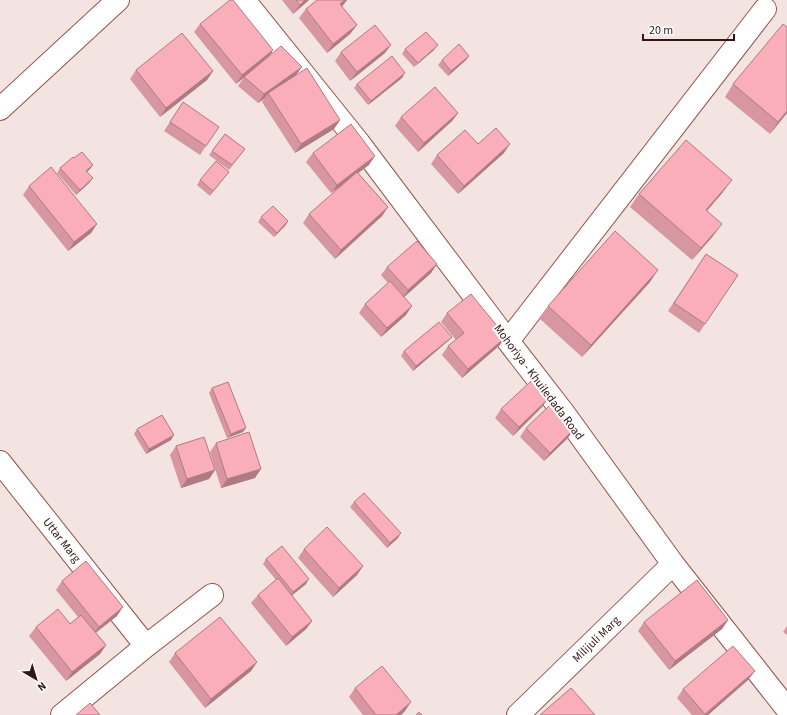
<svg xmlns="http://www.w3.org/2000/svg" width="787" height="715" font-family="'Source Sans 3',sans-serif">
  <rect width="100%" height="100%" fill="#f4e4e1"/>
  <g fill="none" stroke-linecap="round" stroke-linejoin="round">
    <g stroke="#945249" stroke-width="24">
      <path id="minor" d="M 244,0 L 359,143 L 508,341 L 563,412 L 673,564 L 787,709
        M 508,341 L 765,9
        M 0,462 L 146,646 L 62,715
        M 146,646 L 212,595
        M 518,715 L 673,564"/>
    </g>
    <g stroke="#945249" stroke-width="24">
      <path id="major" d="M 0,109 L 118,0"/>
    </g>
    <use href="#minor" stroke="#fff" stroke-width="22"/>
    <use href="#major" stroke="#fff" stroke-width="22"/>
  </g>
  <path fill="#d796a0" d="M 282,0 L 309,0 L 293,14 Z
    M 317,0 L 347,0 L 342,7 L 357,25 L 350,34 L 327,53 L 299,18 L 306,9 Z
    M 200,24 L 268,57 L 302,67 L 296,75 L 340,120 L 334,129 L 295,153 L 262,102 L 264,99 L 258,103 L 238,86 L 244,77 L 236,84 L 194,32 Z
    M 405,49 L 434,50 L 414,67 L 402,54 Z
    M 341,52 L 385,53 L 350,81 L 335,61 Z
    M 469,56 L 466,60 L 448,76 L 438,65 L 442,60 Z
    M 136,70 L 213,71 L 207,80 L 160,117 L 130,79 Z
    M 402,78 L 368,105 L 354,88 L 357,84 Z
    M 733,84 L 787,113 L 770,134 L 725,97 Z
    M 183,102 L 206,146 L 200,155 L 164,131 Z
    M 458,113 L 452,121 L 418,152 L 395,126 L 401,117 Z
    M 225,134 L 245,149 L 229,170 L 209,155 Z
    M 478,144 L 504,153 L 458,194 L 431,164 L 437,155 Z
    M 313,153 L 369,165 L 358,173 L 388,207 L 382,216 L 335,259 L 303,223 L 309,214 L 345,183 L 331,193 L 306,162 Z
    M 74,158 L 93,165 L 90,169 L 87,172 L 93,178 L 89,183 L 76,195 L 57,173 L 60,168 Z
    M 229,172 L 210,196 L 197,185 L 200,180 Z
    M 29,186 L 97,224 L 91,233 L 68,251 L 23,195 Z
    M 723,192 L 707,211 L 713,236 L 692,260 L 630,207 L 639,194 Z
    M 261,217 L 288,221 L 285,226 L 274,237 L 258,222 Z
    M 706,254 L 738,275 L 699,333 L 668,311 Z
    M 437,264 L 431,273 L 404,297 L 406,315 L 381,337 L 359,313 L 365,304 L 388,283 L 381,275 L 387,267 Z
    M 650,282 L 582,357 L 539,318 L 548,306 Z
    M 447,313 L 500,345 L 462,378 L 442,355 L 448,346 L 456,340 L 441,322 Z
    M 448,341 L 413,371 L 401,356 L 404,351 Z
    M 212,388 L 243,432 L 227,438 L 209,393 Z
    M 542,407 L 513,436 L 495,418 L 501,409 Z
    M 526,428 L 568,438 L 544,461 L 520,437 Z
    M 137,429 L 171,440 L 146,454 L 134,434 Z
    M 216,443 L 255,478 L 221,488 L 210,452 Z
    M 176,446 L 215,470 L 209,479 L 181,488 L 170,455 Z
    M 354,502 L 398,538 L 387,548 L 350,507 Z
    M 304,549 L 363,566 L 357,575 L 333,597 L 298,558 Z
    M 266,559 L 306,584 L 292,595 L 312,621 L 306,629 L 286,646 L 251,603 L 258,595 L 276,580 L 263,564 Z
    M 62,581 L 117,616 L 96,633 L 106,645 L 100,654 L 66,681 L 29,636 L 36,627 L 70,624 L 78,617 L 56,590 Z
    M 728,620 L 722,629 L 669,670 L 638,631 L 644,622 Z
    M 787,626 L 787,635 L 783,632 Z
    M 175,653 L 257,662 L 251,671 L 205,708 L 169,662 Z
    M 748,680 L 708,715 L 692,715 L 677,698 L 683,689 Z
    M 355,688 L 405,711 L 401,715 L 363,715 L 349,697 Z"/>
  <path fill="#af7a82" d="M 305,0 L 309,0 L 293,14 L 300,5 Z
    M 345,0 L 347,0 L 342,6 L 334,13 L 340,4 Z
    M 357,25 L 350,34 L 327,53 L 333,44 Z
    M 391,45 L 385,53 L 350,81 L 357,72 Z
    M 438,45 L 434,50 L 414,67 L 418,63 Z
    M 273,50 L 267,59 L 236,84 L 242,75 Z
    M 469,56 L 466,60 L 448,76 L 451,71 Z
    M 302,67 L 295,76 L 268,93 L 264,99 L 258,103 L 264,94 Z
    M 213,71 L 207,80 L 160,117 L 166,108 Z
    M 405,73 L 402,78 L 368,105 L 371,101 Z
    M 787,111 L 787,113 L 770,134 L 778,122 Z
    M 458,113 L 452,121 L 418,152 L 424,143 Z
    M 340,120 L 334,129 L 295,153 L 301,144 Z
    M 510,144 L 504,153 L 458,194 L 464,186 Z
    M 375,156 L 369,165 L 331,193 L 337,185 Z
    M 93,165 L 90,169 L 83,175 L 86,171 Z
    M 93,178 L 89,183 L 76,195 L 80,190 Z
    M 732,180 L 723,192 L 697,222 L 706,210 Z
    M 388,207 L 382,216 L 335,259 L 341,250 Z
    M 288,221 L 285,226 L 274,237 L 277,233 Z
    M 97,224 L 91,233 L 68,251 L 74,242 Z
    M 722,224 L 713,236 L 692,260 L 701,248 Z
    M 437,264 L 431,273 L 402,299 L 408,290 Z
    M 658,270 L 650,282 L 582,357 L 591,345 Z
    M 412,306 L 406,315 L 381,337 L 387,328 Z
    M 452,337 L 448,341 L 413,371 L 416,366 Z
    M 506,337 L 500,345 L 462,378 L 468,369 Z
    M 548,399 L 542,407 L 513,436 L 519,427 Z
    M 246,428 L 243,432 L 227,438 L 231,434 Z
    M 574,429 L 568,438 L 544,461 L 550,453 Z
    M 174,435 L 171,440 L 146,454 L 149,449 Z
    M 261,469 L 255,478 L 221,488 L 227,479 Z
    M 215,470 L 209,479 L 181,488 L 187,479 Z
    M 401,533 L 398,538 L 387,548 L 390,543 Z
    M 363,566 L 357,575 L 333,597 L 339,588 Z
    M 309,579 L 306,584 L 290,597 L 293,592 Z
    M 123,607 L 117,616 L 92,635 L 99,627 Z
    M 728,620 L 722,629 L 669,670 L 675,661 Z
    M 312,621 L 306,629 L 286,646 L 292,637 Z
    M 106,645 L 100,654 L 66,681 L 72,672 Z
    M 257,662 L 251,671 L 205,708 L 211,699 Z
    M 755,671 L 748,680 L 708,715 L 705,715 Z
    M 411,702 L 405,711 L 401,715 L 396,715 Z"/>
  <path fill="#faaeba" stroke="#af7a82" d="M 230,0 L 233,0 L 273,50 L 242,75 L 200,24 Z
    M 296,0 L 305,0 L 300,5 Z
    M 317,0 L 345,0 L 340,4 L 357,25 L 333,44 L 306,9 Z
    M 783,24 L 787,27 L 787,111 L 778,122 L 733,84 Z
    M 375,25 L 391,45 L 357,72 L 341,52 Z
    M 426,32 L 438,45 L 418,63 L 405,49 Z
    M 182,33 L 213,71 L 166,108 L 136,70 Z
    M 459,44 L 469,56 L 451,71 L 442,60 Z
    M 281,46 L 302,67 L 264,94 L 244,77 Z
    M 392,56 L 405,73 L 371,101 L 357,84 Z
    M 307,68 L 340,120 L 301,144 L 268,93 Z
    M 435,87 L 458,113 L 424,143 L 401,117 Z
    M 183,102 L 219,127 L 206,146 L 170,122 Z
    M 351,124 L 375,156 L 337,185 L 313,153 Z
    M 496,128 L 510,144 L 464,186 L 437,155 L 465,130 L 478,144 Z
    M 225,134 L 245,149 L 232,165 L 212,151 Z
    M 686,140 L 732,180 L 706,210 L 722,224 L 701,248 L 639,194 Z
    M 82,152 L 93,165 L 86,171 L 93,178 L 80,190 L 60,168 L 73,157 L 74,158 Z
    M 216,161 L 229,172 L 213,191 L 200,180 Z
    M 51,167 L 97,224 L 74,242 L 29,186 Z
    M 357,172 L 388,207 L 341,250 L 309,214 Z
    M 273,206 L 288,221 L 277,233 L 261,217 Z
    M 615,231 L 658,270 L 591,345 L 548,306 Z
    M 417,241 L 437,264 L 408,290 L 387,267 Z
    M 706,254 L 738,275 L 705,324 L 674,303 Z
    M 390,281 L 412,306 L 387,328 L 365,304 Z
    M 471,294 L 506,337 L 468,369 L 448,346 L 464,333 L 447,313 Z
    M 439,322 L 452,337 L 416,366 L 404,351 Z
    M 531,381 L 548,399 L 519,427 L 501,409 Z
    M 228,382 L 246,428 L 231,434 L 212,388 Z
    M 550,405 L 574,429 L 550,453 L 526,428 Z
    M 162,415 L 174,435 L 149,449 L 137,429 Z
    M 249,432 L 261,469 L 227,479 L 216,443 Z
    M 204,437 L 215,470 L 187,479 L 176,446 Z
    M 364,493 L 401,533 L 390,543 L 354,502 Z
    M 327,527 L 363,566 L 339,588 L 304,549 Z
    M 282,546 L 309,579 L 293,592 L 266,559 Z
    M 86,561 L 123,607 L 99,627 L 62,581 Z
    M 278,578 L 312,621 L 292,637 L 258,595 Z
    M 697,580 L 728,620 L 675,661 L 644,622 Z
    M 58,609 L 70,624 L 81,615 L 106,645 L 72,672 L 36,627 Z
    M 220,617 L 257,662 L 211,699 L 175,653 Z
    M 733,646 L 755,671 L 705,714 L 683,689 Z
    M 382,666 L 411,702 L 396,715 L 376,715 L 355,688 Z
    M 571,688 L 595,715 L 540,715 Z
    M 90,703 L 100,715 L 76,715 Z
    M 419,712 L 422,715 L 416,715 Z"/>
  <g text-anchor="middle" stroke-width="4" stroke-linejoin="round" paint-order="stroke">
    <g font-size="12" fill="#321713" stroke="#fff">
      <text transform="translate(539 382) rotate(53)" y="4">Mohoriya - Khuiledada Road</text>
      <text transform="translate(62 540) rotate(52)" y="4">Uttar Marg</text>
      <text transform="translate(596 639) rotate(-44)" y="4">Milijuli Marg</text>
    </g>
  </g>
  <g transform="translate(36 679) rotate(142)" stroke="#ffffff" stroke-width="3" paint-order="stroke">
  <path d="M0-3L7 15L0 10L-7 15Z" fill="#321713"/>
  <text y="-6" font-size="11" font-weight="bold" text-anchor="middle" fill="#321713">N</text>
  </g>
  <path d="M643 34v6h91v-6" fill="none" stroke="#321713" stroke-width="2"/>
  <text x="649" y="34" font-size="12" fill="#321713" stroke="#ffffff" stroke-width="3" paint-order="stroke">20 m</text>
</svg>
